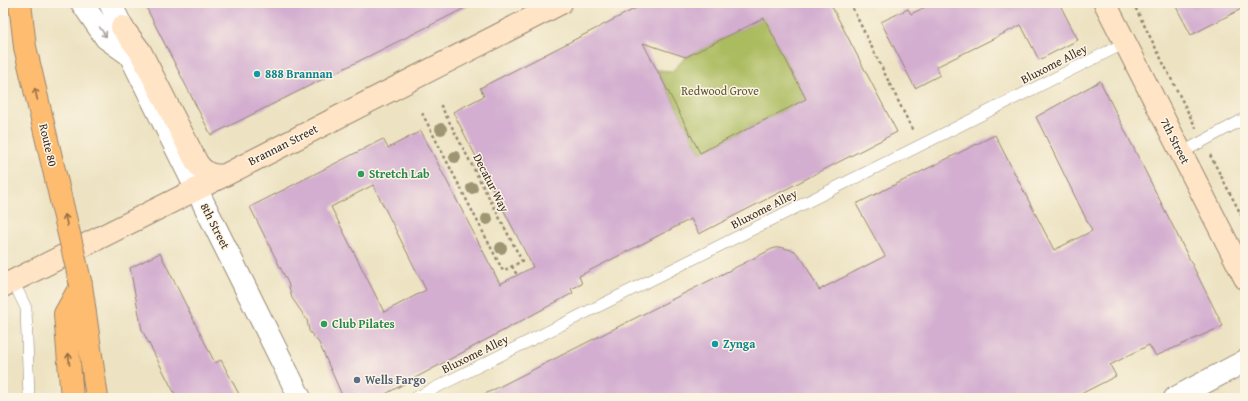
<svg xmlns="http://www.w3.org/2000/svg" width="1248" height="401" font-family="'Gentium Book Plus',serif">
  <rect width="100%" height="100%" fill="#fcf5e5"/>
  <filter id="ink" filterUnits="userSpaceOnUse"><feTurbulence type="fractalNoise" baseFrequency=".025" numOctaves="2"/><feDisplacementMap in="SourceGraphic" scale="8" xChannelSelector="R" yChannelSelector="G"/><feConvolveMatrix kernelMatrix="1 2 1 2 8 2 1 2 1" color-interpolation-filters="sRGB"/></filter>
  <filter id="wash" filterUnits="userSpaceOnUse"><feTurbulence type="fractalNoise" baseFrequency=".012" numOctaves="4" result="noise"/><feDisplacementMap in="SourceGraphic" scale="16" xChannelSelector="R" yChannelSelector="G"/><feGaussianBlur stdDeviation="0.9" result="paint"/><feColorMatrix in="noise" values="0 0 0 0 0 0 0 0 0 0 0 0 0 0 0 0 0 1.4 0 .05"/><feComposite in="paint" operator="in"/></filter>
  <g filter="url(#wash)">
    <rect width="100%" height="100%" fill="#ede3c3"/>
    <path fill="#abbb5e" stroke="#73723e" d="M 767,16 L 768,25 L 806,99 L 700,153 L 657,70 L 672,71 L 686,57 Z"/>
    <g id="blocks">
      <path fill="#d3aed0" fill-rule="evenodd" d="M 144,3 L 475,3 L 211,135 Z
        M 646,3 L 830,3 L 897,132 L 699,234 L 691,219 L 579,276 L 582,284 L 571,289 L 573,293 L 378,398 L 345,398 L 341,393 L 319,343 L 309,331 L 307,320 L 292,298 L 288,283 L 250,207 L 383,139 L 388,148 L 421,131 L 500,284 L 533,267 L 453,112 L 484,96 L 480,88 ZM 764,18 L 806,99 L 700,153 L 643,43 L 686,57 ZM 373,185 L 426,290 L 384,312 L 331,207 Z
        M 933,3 L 1059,3 L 1078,40 L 1039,60 L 1021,25 L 936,67 L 940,75 L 915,88 L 881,22 L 908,9 L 911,14 Z
        M 1174,3 L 1245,3 L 1245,7 L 1191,35 Z
        M 1100,81 L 1223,326 L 1156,356 L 1149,345 L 1110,365 L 1116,376 L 1073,398 L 477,398 L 772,249 L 780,247 L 795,251 L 804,262 L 819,290 L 885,256 L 856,204 L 995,135 L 1054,250 L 1092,231 L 1036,117 Z
        M 160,253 L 215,363 L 221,360 L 241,398 L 177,398 L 142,330 L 130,268 Z"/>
    </g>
  </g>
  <g filter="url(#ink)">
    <use href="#blocks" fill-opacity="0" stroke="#948670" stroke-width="1"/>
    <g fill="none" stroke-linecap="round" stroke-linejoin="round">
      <g stroke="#948670" stroke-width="12">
        <path id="service" d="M 1181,153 L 1242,120
          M 13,281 L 26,308 L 29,398
          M 415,398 L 1125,43"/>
      </g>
      <g stroke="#948670" stroke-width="24">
        <path id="tertiary" d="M 82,3 L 106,38 L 130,55
          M 110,3 L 122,27 L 130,55 L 300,398
          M 1175,398 L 1245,361"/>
      </g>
      <g stroke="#948670" stroke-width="24">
        <path id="secondary" d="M 1105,3 L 1245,278
          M 122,27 L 140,51 L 197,163 C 204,173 212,177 225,175
          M 3,286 L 227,174 L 561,3"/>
      </g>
      <g stroke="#948670" stroke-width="24">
        <path id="motorway" d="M 81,285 L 97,398
          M 72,398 L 65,314 L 81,285"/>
      </g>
      <path stroke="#948670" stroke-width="2.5" stroke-dasharray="3 3" stroke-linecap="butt" d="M 850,3 L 913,131
        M 1133,3 L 1196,128
        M 422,113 L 503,271 L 522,261 L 440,104
        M 1210,155 L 1245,222
        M 512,266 L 517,275
        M 1236,398 L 1245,393"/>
      <use href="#service" stroke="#fff" stroke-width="11"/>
      <use href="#tertiary" stroke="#fff" stroke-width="22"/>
      <use href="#secondary" stroke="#ffe4c6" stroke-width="22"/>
      <use href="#motorway" stroke="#febc70" stroke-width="22"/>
      <g stroke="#948670" stroke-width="24" stroke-linecap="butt">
        <path id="motorway-bridge" d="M 20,3 L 25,47 L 81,285"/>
      </g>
      <use href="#motorway-bridge" stroke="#febc70" stroke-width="22"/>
    </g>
    <g fill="#9e9573">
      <circle cx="441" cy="129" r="6"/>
      <circle cx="455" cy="157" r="6"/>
      <circle cx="472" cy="188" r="6"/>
      <circle cx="487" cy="219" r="6"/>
      <circle cx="501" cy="248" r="6"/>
    </g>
    <defs><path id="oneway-shaft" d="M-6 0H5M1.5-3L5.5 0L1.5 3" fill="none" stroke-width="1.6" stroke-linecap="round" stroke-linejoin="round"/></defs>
    <use stroke="#a79f9a" href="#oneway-shaft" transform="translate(103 32) rotate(55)"/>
    <g stroke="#936c43">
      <use href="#oneway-shaft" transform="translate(36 94) rotate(-103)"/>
      <use href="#oneway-shaft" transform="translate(66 220) rotate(-103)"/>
      <use href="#oneway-shaft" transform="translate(69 359) rotate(-95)"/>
    </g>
  </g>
  <g fill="#0f9aa8" stroke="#fcf5e5" stroke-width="1.5">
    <circle cx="257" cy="74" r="4"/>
    <circle cx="715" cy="344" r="4"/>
  </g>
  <g fill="#2e9e5b" stroke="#fcf5e5" stroke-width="1.5">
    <circle cx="361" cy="174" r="4"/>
    <circle cx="324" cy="324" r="4"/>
  </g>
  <circle fill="#5c6f8a" stroke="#fcf5e5" stroke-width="1.5" cx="357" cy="380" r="4"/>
  <g text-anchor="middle" stroke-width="3" stroke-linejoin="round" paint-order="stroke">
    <g font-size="12" fill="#3b2a1e" stroke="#fcf5e5">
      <text transform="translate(1054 64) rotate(-27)" y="4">Bluxome Alley</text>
      <text transform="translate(1175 141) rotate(63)" y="4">7th Street</text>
      <text transform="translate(48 145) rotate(77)" y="4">Route 80</text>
      <text transform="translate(283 145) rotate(-27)" y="4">Brannan Street</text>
      <text transform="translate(491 183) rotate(63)" y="4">Decatur Way</text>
      <text transform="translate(764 209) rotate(-27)" y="4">Bluxome Alley</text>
      <text transform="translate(215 226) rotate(63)" y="4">8th Street</text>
      <text transform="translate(475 354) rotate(-26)" y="4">Bluxome Alley</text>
    </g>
    <g font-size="12" font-weight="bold" fill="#0d838f" stroke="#fcf5e5" text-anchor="start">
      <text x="265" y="78">888 Brannan</text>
      <text x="723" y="348">Zynga</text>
    </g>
    <g font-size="12" fill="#5d5631" stroke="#fcf5e5">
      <text x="720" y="95">Redwood Grove</text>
    </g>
    <g font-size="12" font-weight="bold" fill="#27864d" stroke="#fcf5e5" text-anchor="start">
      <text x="369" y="178">Stretch Lab</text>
      <text x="332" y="328">Club Pilates</text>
    </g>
    <g font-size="12" font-weight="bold" fill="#4e5e75" stroke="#fcf5e5" text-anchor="start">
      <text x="365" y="384">Wells Fargo</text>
    </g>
  </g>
  <rect width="1248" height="401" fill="none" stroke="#fcf5e5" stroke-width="16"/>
</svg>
